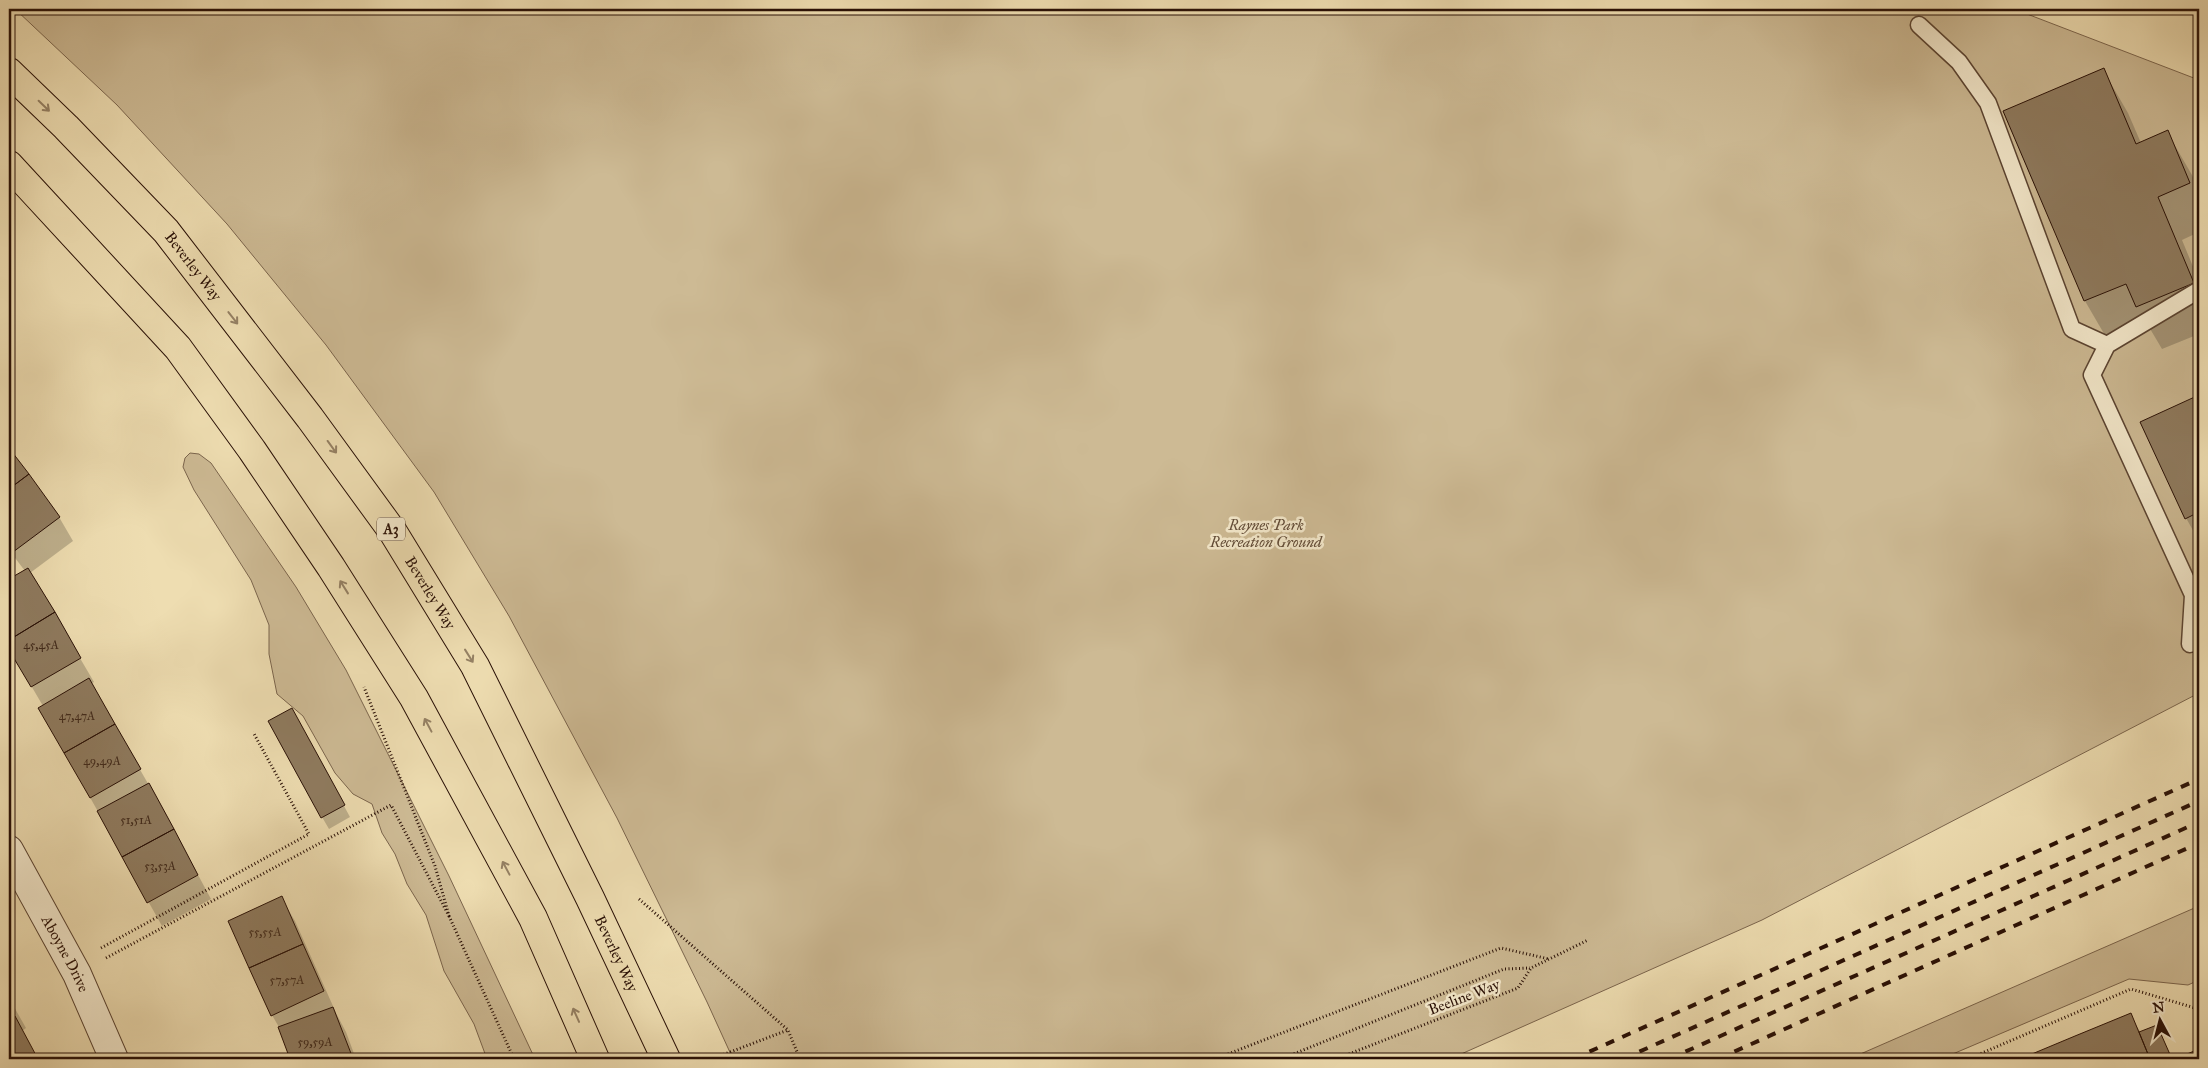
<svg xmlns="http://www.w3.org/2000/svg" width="2208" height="1068" font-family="'IM FELL Great Primer',serif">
  <rect width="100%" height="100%" fill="#eeddb1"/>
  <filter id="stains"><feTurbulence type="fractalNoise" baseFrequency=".004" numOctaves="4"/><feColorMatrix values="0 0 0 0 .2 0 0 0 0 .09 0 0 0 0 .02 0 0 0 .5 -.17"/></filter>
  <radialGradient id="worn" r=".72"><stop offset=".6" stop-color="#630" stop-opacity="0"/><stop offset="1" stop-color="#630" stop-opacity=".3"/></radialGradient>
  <path fill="#cdba94" stroke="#7b654d" d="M 15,9 L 2014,9 L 2199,80 L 2199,693 L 1762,920 L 1450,1059 L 733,1059 L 707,1002 L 617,818 L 509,616 L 434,492 L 326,345 L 227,224 L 117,105 Z
    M 190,453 L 199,454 L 211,463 L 296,587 L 346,670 L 449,876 L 535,1059 L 487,1059 L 474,1024 L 444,971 L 426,915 L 407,884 L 395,854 L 382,833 L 372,804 L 353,794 L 335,773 L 303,716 L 277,694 L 269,654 L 269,625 L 251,580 L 194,490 L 183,467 L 185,458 Z
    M 2199,906 L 2199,980 L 2188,985 L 2129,979 L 1941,1059 L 1849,1059 Z"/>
  <path fill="#0003" d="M 2103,70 L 2128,113 L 2141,143 L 2167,132 L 2192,175 L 2199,192 L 2199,232 L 2182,240 L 2199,281 L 2199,334 L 2162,349 L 2149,327 L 2110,344 L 2085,301 L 2005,111 Z
    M 2199,397 L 2199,541 L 2186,518 L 2142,422 Z
    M 9,450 L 59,517 L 73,541 L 30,573 L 94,682 L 91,684 L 162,808 L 211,899 L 162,926 L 40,708 L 43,706 L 9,648 L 9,581 L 25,571 L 9,550 Z
    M 298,721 L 350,817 L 329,829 L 322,817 Z
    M 281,898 L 295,921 L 337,1015 L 346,1032 L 356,1059 L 291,1059 L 280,1029 L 272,1015 Z
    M 9,998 L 26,1028 L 22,1031 L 37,1059 L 9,1059 Z
    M 2130,1015 L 2141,1033 L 2157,1026 L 2172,1059 L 2023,1059 Z"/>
  <path fill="#8f7b5f" stroke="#291006" d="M 2104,68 L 2136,144 L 2168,130 L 2190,183 L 2158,197 L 2194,283 L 2136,307 L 2126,284 L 2084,301 L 2003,111 Z
    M 2199,395 L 2199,512 L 2185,519 L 2140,422 Z
    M 9,448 L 29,474 L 9,489 Z
    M 29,474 L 60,517 L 13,552 L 9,546 L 9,489 Z
    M 28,568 L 55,612 L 9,640 L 9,579 Z
    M 55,612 L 81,658 L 31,687 L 9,650 L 9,640 Z
    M 89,678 L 115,724 L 64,753 L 38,708 Z
    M 292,708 L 345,805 L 321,818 L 268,721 Z
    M 115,724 L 141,769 L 90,798 L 64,753 Z
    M 149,783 L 174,829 L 122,857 L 97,811 Z
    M 174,829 L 198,875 L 147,903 L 122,857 Z
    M 282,896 L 303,944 L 249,968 L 228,921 Z
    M 303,944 L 324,991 L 271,1016 L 249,968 Z
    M 333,1007 L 352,1056 L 343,1059 L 290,1059 L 278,1027 Z
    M 2131,1013 L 2150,1059 L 2020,1059 L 2075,1036 Z
    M 15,1016 L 38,1059 L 9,1059 L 9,1019 Z
    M 2157,1025 L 2172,1059 L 2150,1059 L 2139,1032 Z
    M 2199,1049 L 2199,1059 L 2175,1059 Z"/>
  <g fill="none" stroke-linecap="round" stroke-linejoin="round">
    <g stroke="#5a4331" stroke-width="19">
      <path id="service" d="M 1919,25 L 1959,62 L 1988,103 L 2072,329 L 2107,345
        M 2190,644 L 2193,595 L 2092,375 L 2107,345 L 2199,290"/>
    </g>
    <g stroke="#5a4331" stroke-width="30">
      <g id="minor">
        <path id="s1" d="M 9,850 L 77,974 L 114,1059"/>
      </g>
    </g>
    <g stroke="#291006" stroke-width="30">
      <g id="trunk">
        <path id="s2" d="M 9,72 L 66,127 L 166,231 L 310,418 L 393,532 L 475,666 L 590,898 L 666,1059"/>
        <path d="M 9,165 L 178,348 L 252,450 L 331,567 L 414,698 L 533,918 L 595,1059"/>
      </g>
    </g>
    <path stroke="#291006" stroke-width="3" stroke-dasharray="1 2.5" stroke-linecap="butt" d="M 639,899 L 788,1030 L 800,1059
      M 449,916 L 514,1059
      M 101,948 L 309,834 L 253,732
      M 106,958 L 391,805 L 449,916 L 435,866 L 364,687
      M 717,1057 L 788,1030
      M 1215,1059 L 1501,948 L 1549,959
      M 1281,1059 L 1504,969 L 1530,968
      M 1336,1059 L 1518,988 L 1531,968 L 1588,940
      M 1968,1059 L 2131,989 L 2195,1008 L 2199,1007"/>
    <use href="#service" stroke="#f4e9cc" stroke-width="16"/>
    <use href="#minor" stroke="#f4e9cc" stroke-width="28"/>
    <use href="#trunk" stroke="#eeddb1" stroke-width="28"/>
    <path stroke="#291006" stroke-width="4" stroke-dasharray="9 9" stroke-linecap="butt" d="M 1573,1059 L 2199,779
      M 1623,1059 L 2199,801
      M 1669,1059 L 2199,822
      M 1718,1059 L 2199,843"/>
  </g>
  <defs><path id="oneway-shaft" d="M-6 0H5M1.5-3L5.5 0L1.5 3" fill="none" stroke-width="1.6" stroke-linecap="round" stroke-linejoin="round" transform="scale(1.25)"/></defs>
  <g stroke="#958164">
    <use href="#oneway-shaft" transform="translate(44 106) rotate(44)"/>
    <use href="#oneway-shaft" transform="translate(233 318) rotate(52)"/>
    <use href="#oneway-shaft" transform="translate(332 447) rotate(54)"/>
    <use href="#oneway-shaft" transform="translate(344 587) rotate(-122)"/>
    <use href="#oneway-shaft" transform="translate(469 656) rotate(58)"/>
    <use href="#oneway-shaft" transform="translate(428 725) rotate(-118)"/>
    <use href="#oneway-shaft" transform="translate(506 868) rotate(-118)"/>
    <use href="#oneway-shaft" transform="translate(576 1015) rotate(-114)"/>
  </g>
  <g text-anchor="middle" stroke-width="5" stroke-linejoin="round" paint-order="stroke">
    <g font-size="12" fill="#422b1c">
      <text x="41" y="649">45,45A</text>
      <text x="77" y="720">47,47A</text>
      <text x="102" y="765">49,49A</text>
      <text x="136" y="824">51,51A</text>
      <text x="160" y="870">53,53A</text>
      <text x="265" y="936">55,55A</text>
      <text x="287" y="984">57,57A</text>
      <text x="315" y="1046">59,59A</text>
    </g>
    <rect fill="#f4e9cc" stroke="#665141" stroke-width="1" x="377" y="517.5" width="28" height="23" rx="4"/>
    <g font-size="14" font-weight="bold" fill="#291006">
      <text x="391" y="534">A3</text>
    </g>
    <g font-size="15" fill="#291006" stroke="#f4e9cc">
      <text dy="5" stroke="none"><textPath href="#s2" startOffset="268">Beverley Way</textPath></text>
      <text dy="5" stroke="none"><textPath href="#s2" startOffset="672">Beverley Way</textPath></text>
      <text dy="5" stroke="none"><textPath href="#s1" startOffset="118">Aboyne Drive</textPath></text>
      <text dy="5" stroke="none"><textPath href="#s2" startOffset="1078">Beverley Way</textPath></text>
      <text transform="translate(1464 997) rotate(-21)" y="5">Beeline Way</text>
    </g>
    <g font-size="15" font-style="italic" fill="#624c38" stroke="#f4e9cc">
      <text x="1266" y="530">Raynes Park<tspan x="1266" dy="17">Recreation Ground</tspan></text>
    </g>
  </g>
  <rect width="2208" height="1068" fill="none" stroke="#eeddb1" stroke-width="30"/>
  <rect x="10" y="10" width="2188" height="1048" fill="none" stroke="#291006" stroke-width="2.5"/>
  <rect x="15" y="15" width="2178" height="1038" fill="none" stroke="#291006"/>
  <g transform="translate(2160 1020) rotate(353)" stroke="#f4e9cc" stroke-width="4" paint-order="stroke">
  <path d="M0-4L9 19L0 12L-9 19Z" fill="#291006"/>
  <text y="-8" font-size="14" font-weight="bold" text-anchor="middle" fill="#291006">N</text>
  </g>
  <rect width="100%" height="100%" filter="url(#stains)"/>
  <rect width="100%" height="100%" fill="url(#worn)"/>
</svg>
